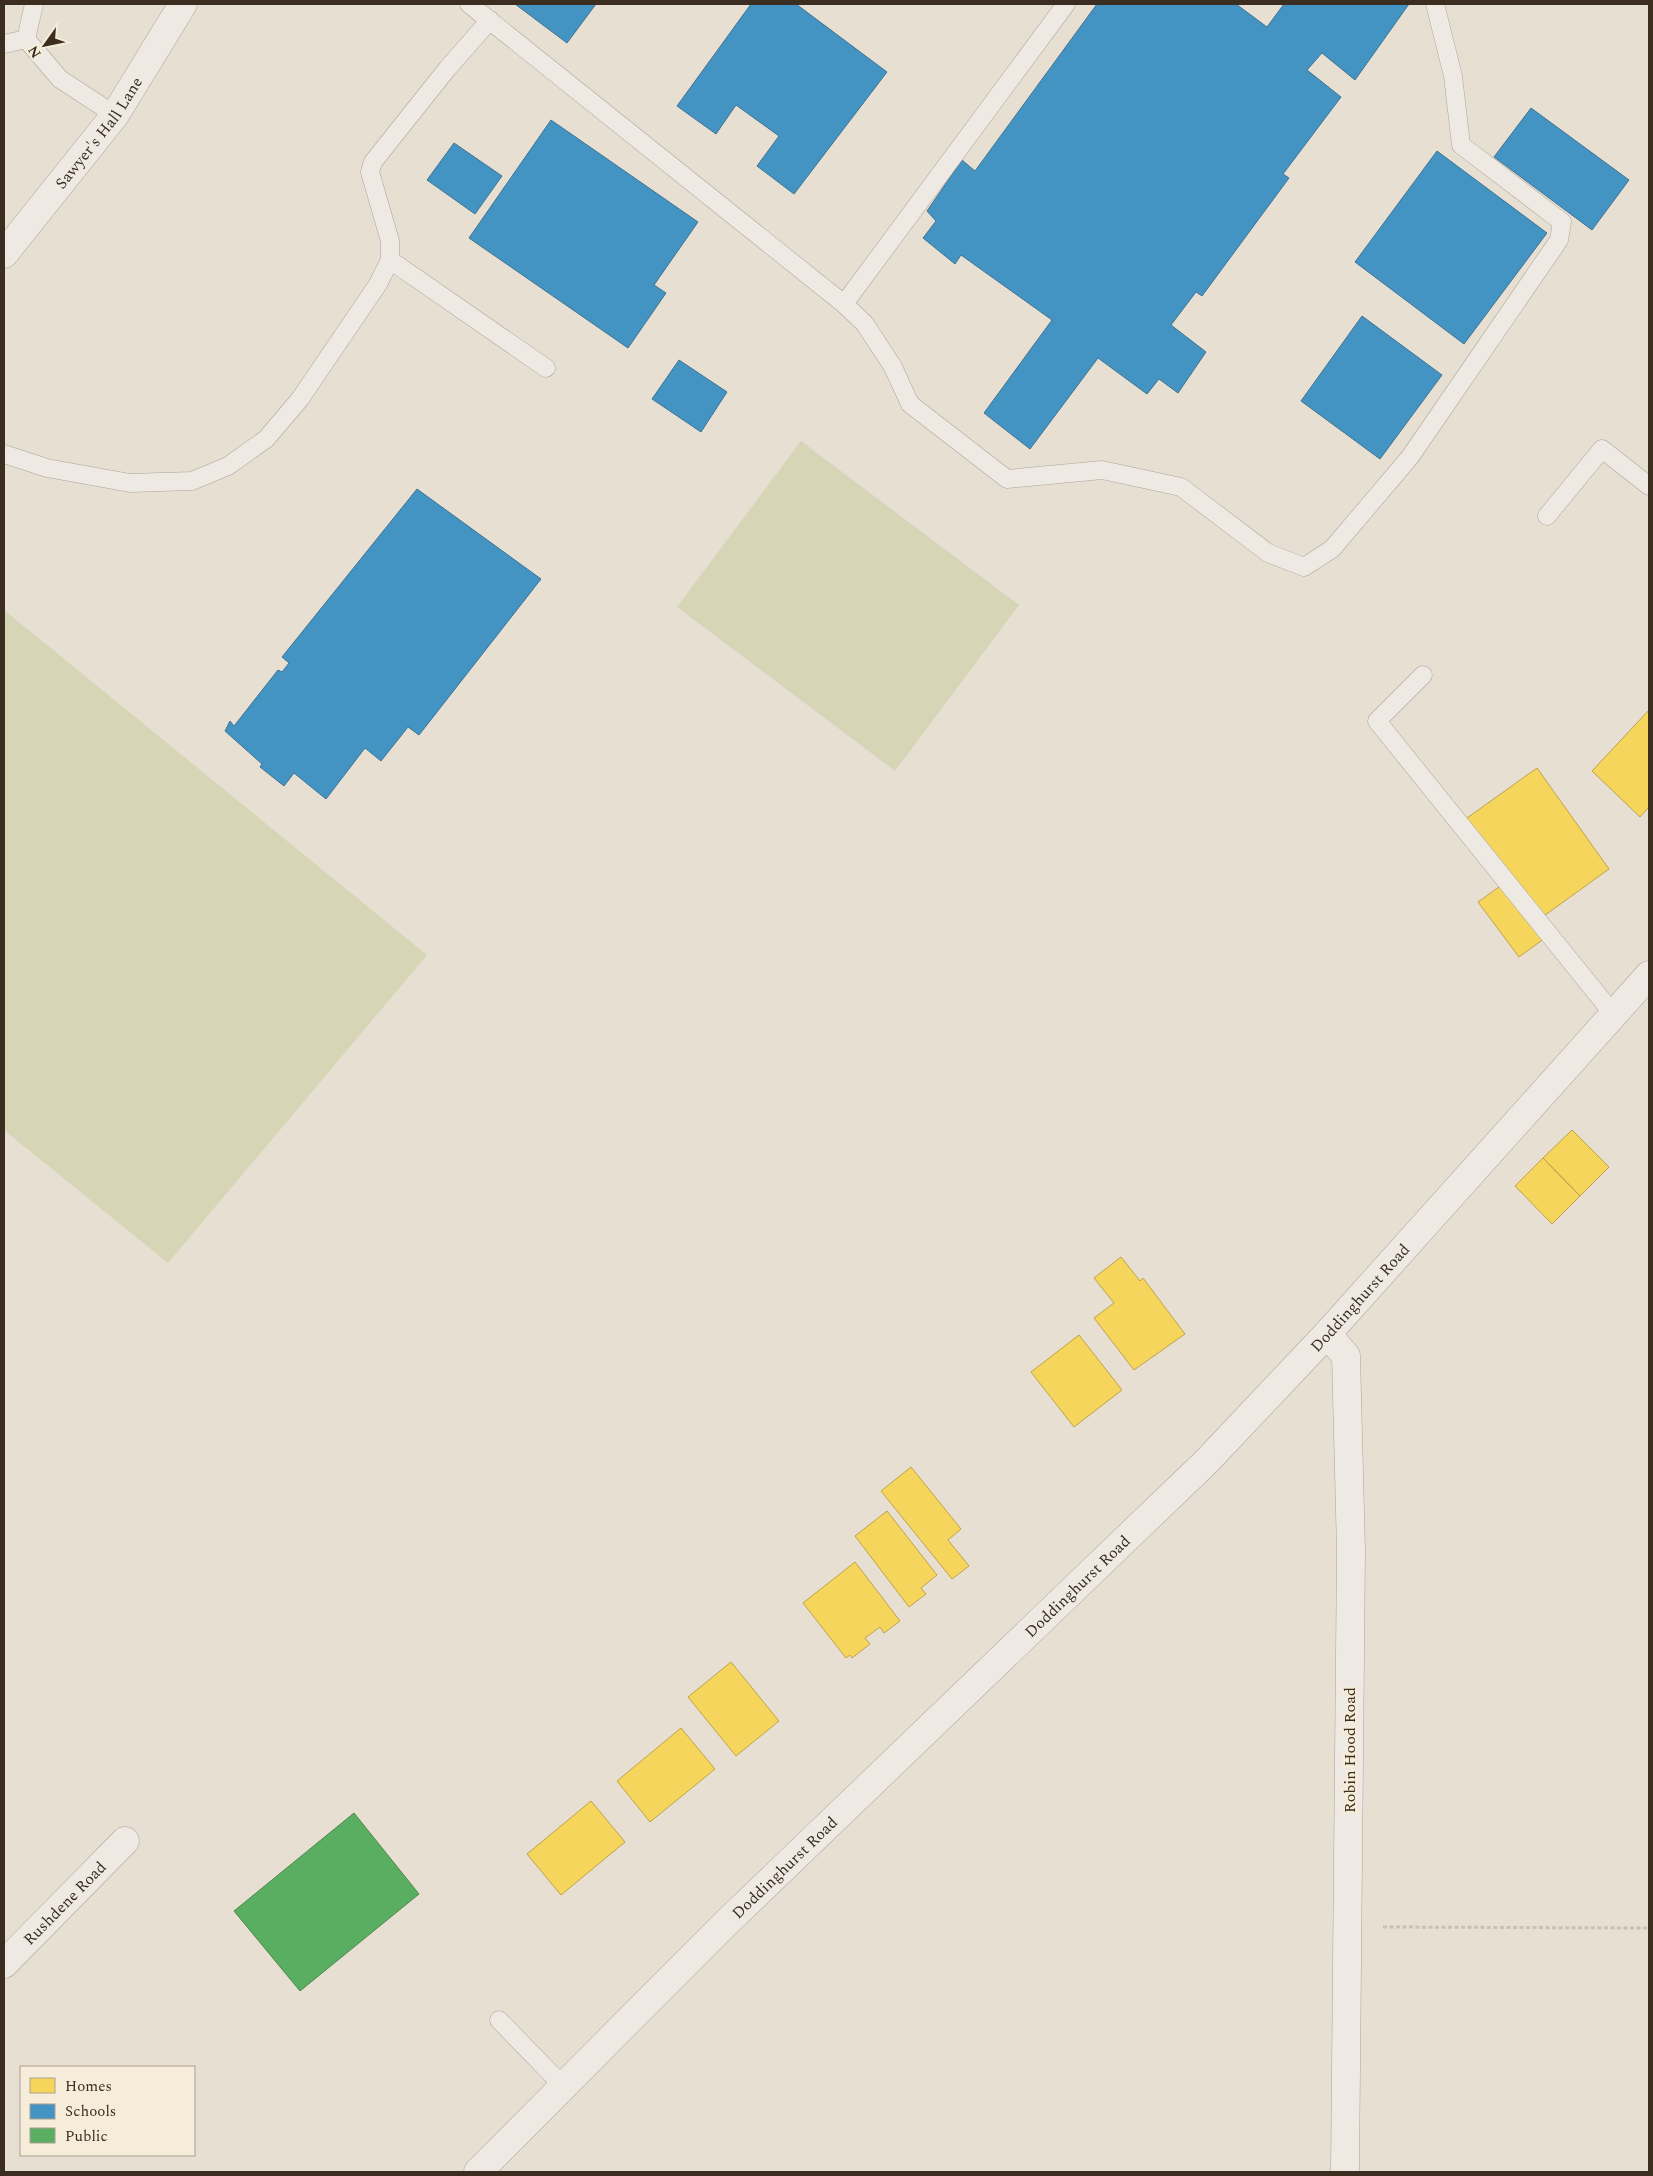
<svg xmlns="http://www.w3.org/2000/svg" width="1653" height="2176" font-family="Spectral,serif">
  <rect width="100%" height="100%" fill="#e6dfd2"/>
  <path fill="#d6d5b5" d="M 801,441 L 1019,605 L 895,771 L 677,607 Z
    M 4,610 L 427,955 L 168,1263 L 4,1130 Z"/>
  <path fill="#f6d55c" stroke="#bea34a" d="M 1649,710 L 1649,807 L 1640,817 L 1592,771 Z
    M 1537,768 L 1609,869 L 1534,923 L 1545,938 L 1519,957 L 1478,902 L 1503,884 L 1460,823 Z
    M 1572,1130 L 1609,1167 L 1580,1196 L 1543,1158 Z
    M 1543,1158 L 1580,1196 L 1552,1224 L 1515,1186 Z
    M 1121,1257 L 1140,1281 L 1143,1278 L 1185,1334 L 1134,1370 L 1094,1318 L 1114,1303 L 1094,1278 Z
    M 1079,1335 L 1122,1390 L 1074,1427 L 1031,1372 Z
    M 911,1467 L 961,1529 L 948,1540 L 969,1566 L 952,1579 L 881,1491 Z
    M 887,1511 L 937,1575 L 921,1588 L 926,1594 L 909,1607 L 855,1536 Z
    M 855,1562 L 900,1621 L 884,1633 L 880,1627 L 865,1638 L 870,1644 L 852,1658 L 850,1655 L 846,1658 L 803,1603 Z
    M 731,1662 L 779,1721 L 736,1756 L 688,1697 Z
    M 681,1728 L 715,1769 L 650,1822 L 617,1781 Z
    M 591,1801 L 625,1842 L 561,1895 L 527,1854 Z"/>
  <path fill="#4393c3" stroke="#417492" d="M 515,4 L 596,4 L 567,43 Z
    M 751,4 L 796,4 L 887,72 L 794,194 L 757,166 L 779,136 L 736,105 L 716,134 L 677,106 Z
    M 1097,4 L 1236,4 L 1267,27 L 1284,4 L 1409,4 L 1355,80 L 1322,53 L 1307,70 L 1341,97 L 1283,174 L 1289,178 L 1202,296 L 1196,292 L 1171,325 L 1206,352 L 1178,393 L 1159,379 L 1147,394 L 1098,358 L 1030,449 L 984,413 L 1052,320 L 961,255 L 955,264 L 923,238 L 936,221 L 927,211 L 962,160 L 975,171 Z
    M 1531,108 L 1629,180 L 1592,230 L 1494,157 Z
    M 551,120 L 698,222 L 654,285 L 666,293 L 628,348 L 469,238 Z
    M 454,143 L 502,176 L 475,214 L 427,180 Z
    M 1437,151 L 1547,233 L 1464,344 L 1355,262 Z
    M 1362,316 L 1442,375 L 1380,459 L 1301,401 Z
    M 679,360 L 727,392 L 701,432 L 652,399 Z
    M 417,489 L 541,579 L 419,735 L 408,727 L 381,761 L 365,748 L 326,799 L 294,773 L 284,786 L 260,767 L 262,764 L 225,731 L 230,721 L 234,726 L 278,670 L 282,672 L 289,663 L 282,657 Z"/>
  <path fill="#5aae61" stroke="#51874e" d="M 354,1813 L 419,1894 L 300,1991 L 234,1911 Z"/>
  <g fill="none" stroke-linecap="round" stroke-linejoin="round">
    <g stroke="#aca49a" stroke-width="19">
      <path id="service" d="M 34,4 L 26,39 L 60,79 L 115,115
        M 469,4 L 844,304 L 865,324 L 893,367 L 910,404 L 1007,479 L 1102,470 L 1181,487 L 1268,553 L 1304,567 L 1332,549 L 1410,457 L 1559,240 L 1562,222 L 1461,145 L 1453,76 L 1435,4
        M 4,44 L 26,39
        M 390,260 L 546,368
        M 844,304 L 1066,4
        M 4,454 L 47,468 L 130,483 L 192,481 L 228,466 L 266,439 L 300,399 L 378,284 L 390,260 L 390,241 L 370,172 L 373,162 L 447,69 L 490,20
        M 1547,516 L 1602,449 L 1649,486
        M 1423,675 L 1377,721 L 1614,1015
        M 499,2020 L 564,2087"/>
    </g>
    <g stroke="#aca49a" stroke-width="29">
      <g id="minor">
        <path id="s1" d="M 4,254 L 115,115 L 183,4"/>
        <path d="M 1327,1334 L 1346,1356 L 1351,1551 L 1345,2172"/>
        <path id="s2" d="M 4,1964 L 125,1841"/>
      </g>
    </g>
    <g stroke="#aca49a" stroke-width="29">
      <g id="tertiary">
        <path id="s3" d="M 478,2172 L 723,1926 L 1207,1461 L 1327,1334 L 1649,975"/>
      </g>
    </g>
    <path stroke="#c7c1b9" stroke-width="3" stroke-dasharray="4 2.5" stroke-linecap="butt" d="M 1383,1927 L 1649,1928"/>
    <use href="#service" stroke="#eeeae3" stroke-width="18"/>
    <use href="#minor" stroke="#eeeae3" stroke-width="28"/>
    <use href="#tertiary" stroke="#eeeae3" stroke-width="28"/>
  </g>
  <g text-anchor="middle" stroke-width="5" stroke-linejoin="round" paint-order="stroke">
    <g font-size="16" fill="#3c2d21" stroke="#f5ecd9">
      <text dy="6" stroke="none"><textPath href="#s1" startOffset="154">Sawyer's Hall Lane</textPath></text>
      <text dy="6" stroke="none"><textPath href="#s3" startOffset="1242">Doddinghurst Road</textPath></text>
      <text dy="6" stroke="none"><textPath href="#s3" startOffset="838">Doddinghurst Road</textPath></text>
      <text transform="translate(1349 1750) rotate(-90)" y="6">Robin Hood Road</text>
      <text dy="6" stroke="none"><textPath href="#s3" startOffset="432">Doddinghurst Road</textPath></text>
      <text dy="6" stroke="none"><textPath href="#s2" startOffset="86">Rushdene Road</textPath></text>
    </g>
  </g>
  <rect width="1653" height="2176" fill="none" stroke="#3c2d21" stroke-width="10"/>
  <rect x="20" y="2066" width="175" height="90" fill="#f5ecd9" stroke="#aba08f"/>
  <rect x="30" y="2078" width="25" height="15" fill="#f6d55c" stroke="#aba08f"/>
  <text x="65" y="2091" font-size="15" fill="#3c2d21">Homes</text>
  <rect x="30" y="2104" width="25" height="15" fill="#4393c3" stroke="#aba08f"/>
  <text x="65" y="2116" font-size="15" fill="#3c2d21">Schools</text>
  <rect x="30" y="2128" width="25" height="15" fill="#5aae61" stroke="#aba08f"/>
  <text x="65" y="2141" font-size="15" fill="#3c2d21">Public</text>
  <g transform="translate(45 45) rotate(237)" stroke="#f5ecd9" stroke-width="4" paint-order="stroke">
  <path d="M0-4L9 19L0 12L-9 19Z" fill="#3c2d21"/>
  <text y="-8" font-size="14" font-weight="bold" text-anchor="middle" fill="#3c2d21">N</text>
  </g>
</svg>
